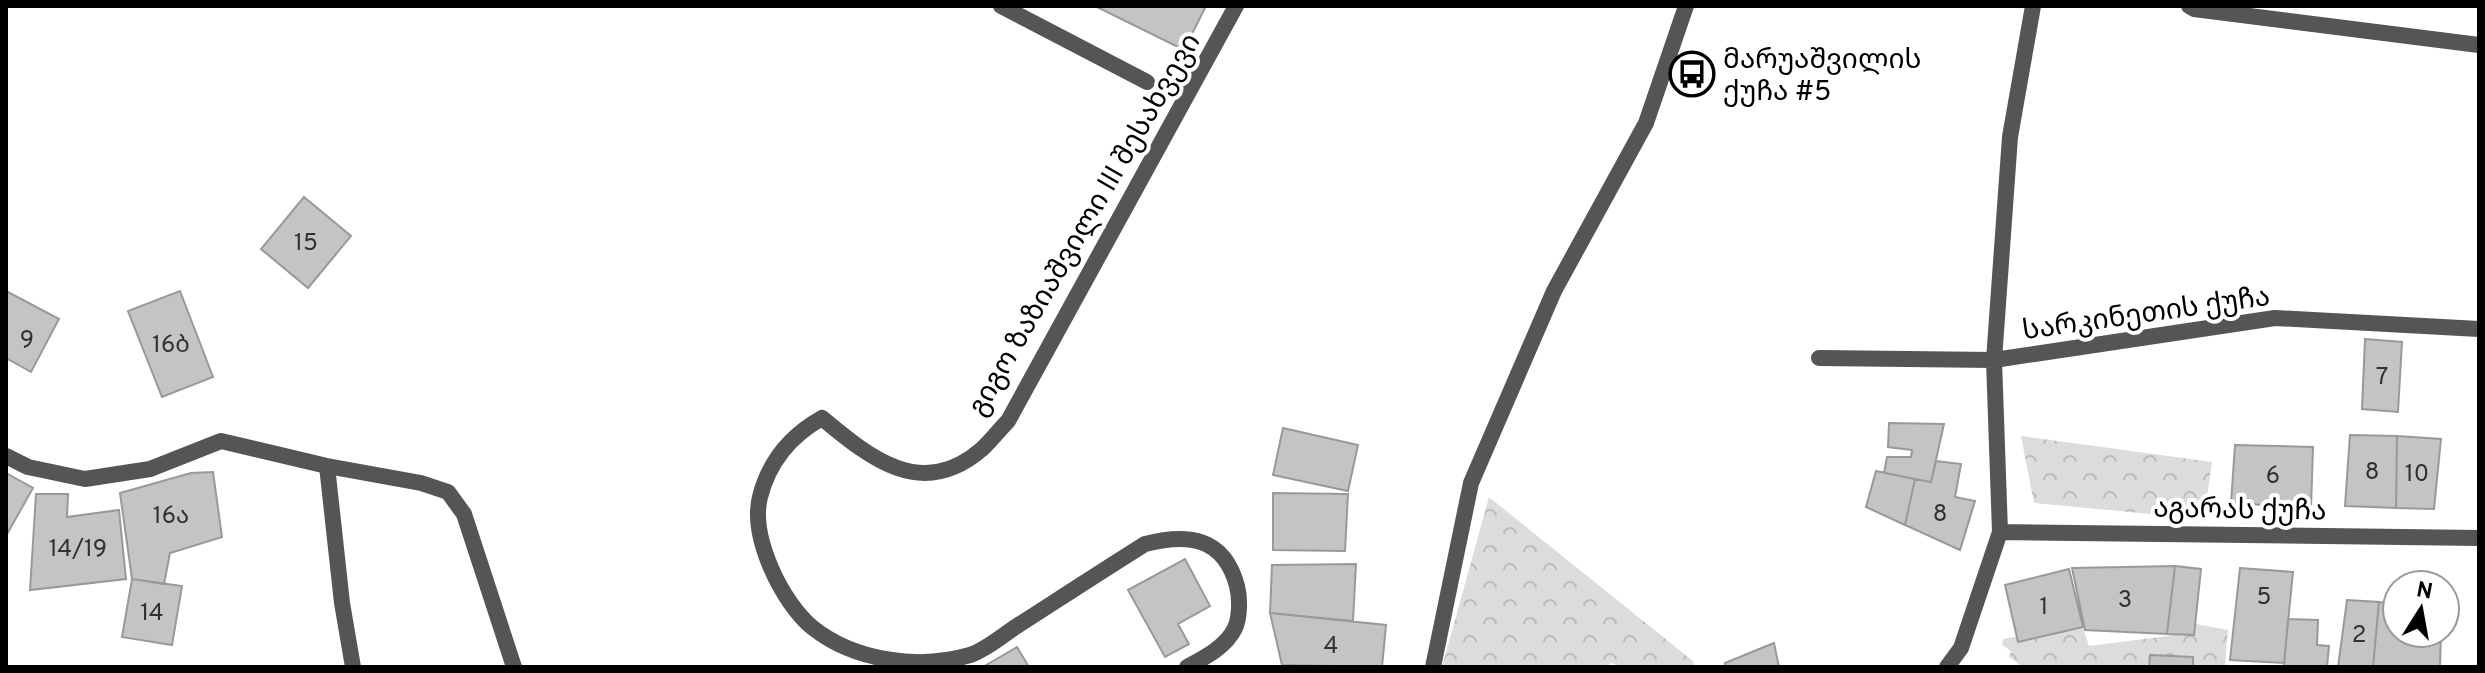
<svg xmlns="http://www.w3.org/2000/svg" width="2485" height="673" font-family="Overpass,'Noto Sans Georgian',sans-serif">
  <defs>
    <pattern id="forest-crowns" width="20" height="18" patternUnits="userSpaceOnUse" patternTransform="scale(2)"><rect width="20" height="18" fill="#dcdcdc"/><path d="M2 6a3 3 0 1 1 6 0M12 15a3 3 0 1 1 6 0" fill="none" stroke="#bbb"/></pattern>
  </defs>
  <rect width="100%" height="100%" fill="#fff"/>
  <path fill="url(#forest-crowns)" d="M 2021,436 L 2212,462 L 2204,519 L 2034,503 Z
    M 1489,497 L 1693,661 L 1694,667 L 1624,667 L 1611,663 L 1607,667 L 1442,667 Z
    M 2196,624 L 2228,630 L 2225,666 L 2232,667 L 2193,667 L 2193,657 L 2150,655 L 2147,667 L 2023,667 L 2009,657 L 2011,651 L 2002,645 L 2003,639 L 2082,625 L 2089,646 L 2191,633 Z"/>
  <path fill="#c4c4c4" stroke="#999" stroke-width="2" d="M 1095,6 L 1206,6 L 1184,50 Z
    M 304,197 L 351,236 L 308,288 L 261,249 Z
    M 6,291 L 59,319 L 31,372 L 6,358 Z
    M 180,291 L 213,377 L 162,397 L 128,311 Z
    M 2365,339 L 2402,342 L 2398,412 L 2362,409 Z
    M 1889,423 L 1944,424 L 1931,482 L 1884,473 L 1887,457 L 1911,457 L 1912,450 L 1888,447 Z
    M 1283,428 L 1358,445 L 1348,491 L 1273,475 Z
    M 2350,435 L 2397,436 L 2396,508 L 2345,506 Z
    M 2397,436 L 2441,439 L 2434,509 L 2396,508 Z
    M 2235,445 L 2313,447 L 2311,508 L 2231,503 Z
    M 1936,461 L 1961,464 L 1955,497 L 1975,501 L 1960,550 L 1905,525 L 1915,479 L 1931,482 Z
    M 1876,471 L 1915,479 L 1905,525 L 1866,507 Z
    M 213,472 L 222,537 L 170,553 L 164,584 L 132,579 L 120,493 L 191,473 Z
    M 6,473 L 33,488 L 6,536 Z
    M 1273,493 L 1348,494 L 1345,551 L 1273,550 Z
    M 36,494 L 68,494 L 67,517 L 119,510 L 126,579 L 30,590 Z
    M 1185,559 L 1210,606 L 1178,624 L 1189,644 L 1165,657 L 1128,590 Z
    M 1356,564 L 1353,621 L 1270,613 L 1272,565 Z
    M 2175,566 L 2167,634 L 2085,630 L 2072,568 Z
    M 2175,566 L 2201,569 L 2194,635 L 2167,634 Z
    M 2240,568 L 2293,572 L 2284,663 L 2230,660 Z
    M 2069,569 L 2083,627 L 2018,642 L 2005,585 Z
    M 132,579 L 182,586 L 172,645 L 122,637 Z
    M 2347,600 L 2379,602 L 2373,667 L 2338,667 Z
    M 2379,602 L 2397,604 L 2397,633 L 2441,633 L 2440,667 L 2373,667 Z
    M 1270,613 L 1386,625 L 1382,667 L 1282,665 Z
    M 2288,619 L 2318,620 L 2317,645 L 2329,646 L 2327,667 L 2284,667 Z
    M 1774,643 L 1779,667 L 1725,667 L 1725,663 Z
    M 1017,647 L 1029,667 L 983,667 Z
    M 2150,655 L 2193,657 L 2193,667 L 2149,667 Z"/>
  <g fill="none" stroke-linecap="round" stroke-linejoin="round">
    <path stroke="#555" stroke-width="16" d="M 1001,6 L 1147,82"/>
    <path stroke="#555" stroke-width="16" d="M 2189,6 L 2194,9 L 2479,45
      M 1819,358 L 1994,360 L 2275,318 L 2479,329
      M 6,456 L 28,467 L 85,479 L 150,469 L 221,441 L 327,466 L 421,483 L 448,492 L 464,514 L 514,667
      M 327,466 L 342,603 L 353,667
      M 2000,532 L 2479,538
      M 1187,667 C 1204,658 1226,647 1235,628 C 1240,617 1240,598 1237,586 C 1224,537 1188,533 1145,544 C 1102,571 1059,599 1017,626 C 1003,635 986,650 970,655 C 919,670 855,661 813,628 C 782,603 750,537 760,497 C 769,461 790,436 822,418 C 870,458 922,501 982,449 C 991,441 999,430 1008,421 L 1236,6
      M 1947,667 L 1961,648 L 2000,532 L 1994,360 L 2010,137 L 2033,6"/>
    <path stroke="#555" stroke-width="16" d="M 1433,667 L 1471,483 L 1554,291 L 1646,123 L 1686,6"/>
  </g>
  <defs>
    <g id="bus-ring" transform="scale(2.3)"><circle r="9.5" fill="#fff" stroke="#000" stroke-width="1.5"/><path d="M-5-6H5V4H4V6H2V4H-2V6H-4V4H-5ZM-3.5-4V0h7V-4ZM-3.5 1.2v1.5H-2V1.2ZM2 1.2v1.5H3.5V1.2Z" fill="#000"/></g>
  </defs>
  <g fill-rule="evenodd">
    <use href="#bus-ring" x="1692" y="74"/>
  </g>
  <g text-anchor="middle" stroke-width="8" stroke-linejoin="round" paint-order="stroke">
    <g font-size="24" fill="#313131">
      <text x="306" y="250">15</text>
      <text x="27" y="347">9</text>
      <text x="171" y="352">16ბ</text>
      <text x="2382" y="384">7</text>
      <text x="2372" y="479">8</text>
      <text x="2417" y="481">10</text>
      <text x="2273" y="483">6</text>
      <text x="1940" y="521">8</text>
      <text x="171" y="523">16ა</text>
      <text x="78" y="556">14/19</text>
      <text x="2264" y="604">5</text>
      <text x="2125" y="607">3</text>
      <text x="2044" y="614">1</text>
      <text x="152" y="620">14</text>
      <text x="2359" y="642">2</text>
      <text x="1331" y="653">4</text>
    </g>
    <g font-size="28" fill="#000" stroke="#fff" text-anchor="start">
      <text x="1723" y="68">მარუაშვილის<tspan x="1723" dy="32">ქუჩა #5</tspan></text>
    </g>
    <g font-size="28" fill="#000" stroke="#fff">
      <text transform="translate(1083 224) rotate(-60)" y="10">გიგო ზაზიაშვილი III შესახვევი</text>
      <text transform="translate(2146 312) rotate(-8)" y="10">სარკინეთის ქუჩა</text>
      <text transform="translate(2240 508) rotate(1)" y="10">აგარას ქუჩა</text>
    </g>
  </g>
  <rect width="2485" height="673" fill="none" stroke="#000000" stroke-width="16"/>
  <g transform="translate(2421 609) rotate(11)"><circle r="38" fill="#ffffff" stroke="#999999" stroke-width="2"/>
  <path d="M0-6L14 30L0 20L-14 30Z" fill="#000000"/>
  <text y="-12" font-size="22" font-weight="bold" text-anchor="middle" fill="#000000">N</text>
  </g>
</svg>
